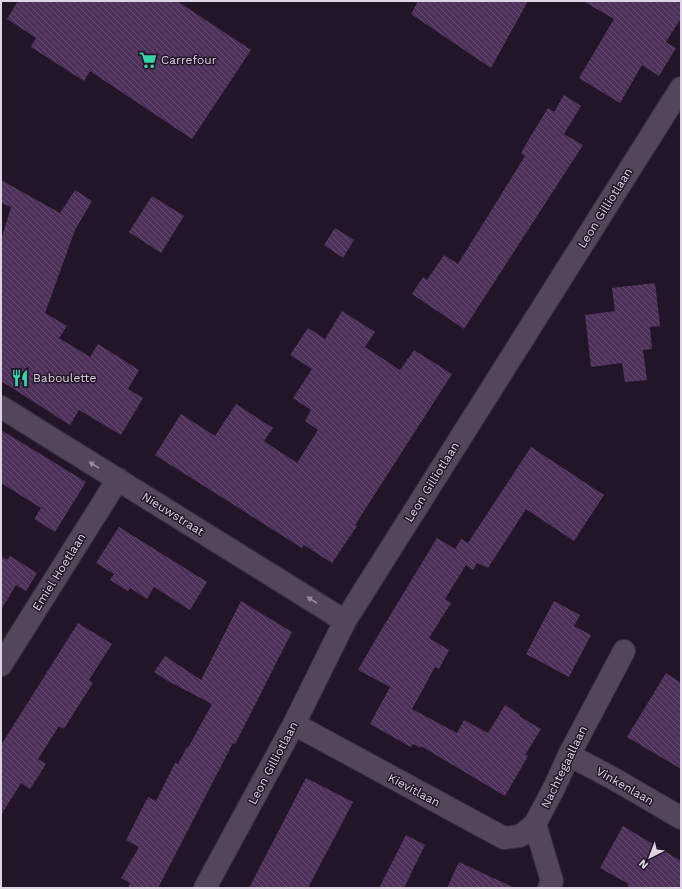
<svg xmlns="http://www.w3.org/2000/svg" width="682" height="889" font-family="'Work Sans',sans-serif">
  <defs>
    <pattern id="building-back-hatch" width="6" height="6" patternUnits="userSpaceOnUse"><rect width="6" height="6" fill="#4e315a"/><path d="M-1 5l2 2M0 0l6 6M5-1l2 2" fill="none" stroke="#674e71"/></pattern>
  </defs>
  <rect width="100%" height="100%" fill="#221527"/>
  <path fill="url(#building-back-hatch)" d="M 18,1 L 177,1 L 251,50 L 192,139 L 90,71 L 84,81 L 31,47 L 36,38 L 7,19 Z
    M 418,1 L 528,1 L 491,68 L 411,14 Z
    M 583,1 L 681,1 L 681,18 L 666,42 L 676,48 L 659,76 L 642,65 L 620,103 L 579,78 L 614,19 Z
    M 564,95 L 581,106 L 564,134 L 583,145 L 464,329 L 412,294 L 423,277 L 427,280 L 444,255 L 458,264 L 525,156 L 521,153 L 532,134 L 548,108 L 554,112 Z
    M 1,180 L 60,213 L 75,190 L 92,201 L 75,230 L 45,313 L 67,326 L 59,338 L 90,357 L 98,344 L 139,370 L 128,389 L 143,398 L 121,435 L 79,410 L 70,425 L 1,381 L 1,240 L 11,207 L 1,203 Z
    M 152,196 L 184,216 L 161,253 L 129,232 Z
    M 335,228 L 354,240 L 343,258 L 324,245 Z
    M 655,283 L 660,326 L 650,327 L 652,349 L 643,350 L 647,380 L 625,382 L 622,363 L 591,367 L 585,315 L 615,311 L 612,288 Z
    M 342,311 L 375,332 L 365,347 L 400,370 L 414,350 L 452,374 L 355,525 L 357,526 L 332,563 L 304,545 L 302,548 L 155,455 L 181,414 L 215,436 L 236,404 L 273,428 L 264,441 L 297,463 L 318,430 L 305,421 L 311,410 L 293,398 L 312,369 L 290,355 L 308,328 L 325,339 Z
    M 1,430 L 86,482 L 55,532 L 34,519 L 41,508 L 1,483 Z
    M 531,447 L 604,495 L 574,541 L 526,509 L 488,568 L 477,563 L 473,570 L 466,565 L 445,599 L 451,603 L 429,638 L 449,650 L 439,669 L 435,667 L 412,709 L 457,733 L 464,720 L 488,733 L 505,705 L 520,715 L 519,716 L 541,729 L 525,755 L 528,756 L 505,796 L 421,746 L 421,748 L 413,744 L 411,747 L 370,724 L 390,687 L 358,670 L 380,632 L 437,538 L 455,549 L 461,539 L 468,543 Z
    M 119,527 L 207,582 L 190,610 L 154,587 L 147,599 L 130,588 L 128,591 L 110,580 L 114,574 L 96,563 Z
    M 1,556 L 7,560 L 10,556 L 37,573 L 26,591 L 16,585 L 1,610 Z
    M 241,601 L 292,632 L 235,744 L 233,743 L 158,888 L 128,888 L 130,883 L 121,878 L 139,847 L 126,840 L 148,797 L 156,801 L 175,763 L 178,764 L 187,747 L 188,748 L 212,704 L 168,681 L 154,672 L 165,656 L 201,680 Z
    M 554,601 L 580,615 L 574,626 L 591,635 L 569,677 L 526,654 Z
    M 78,623 L 112,644 L 89,680 L 93,683 L 80,703 L 64,729 L 59,726 L 38,759 L 46,764 L 30,789 L 21,783 L 1,815 L 1,745 Z
    M 666,673 L 681,683 L 681,769 L 627,737 Z
    M 306,778 L 353,802 L 308,888 L 249,888 Z
    M 623,826 L 681,861 L 681,888 L 629,888 L 627,883 L 600,868 Z
    M 406,835 L 425,845 L 404,888 L 379,888 Z
    M 459,862 L 515,888 L 447,888 Z"/>
  <g fill="none" stroke-linecap="round" stroke-linejoin="round">
    <g stroke="#39303e" stroke-width="24">
      <path id="minor" d="M 1,407 L 345,621
        M 1,665 L 118,479
        M 294,724 L 504,838 L 520,836 L 535,824
        M 569,755 L 616,780 L 681,818
        M 205,888 L 294,724 L 345,621 L 681,88
        M 549,888 L 552,881 L 535,824 L 554,788 L 569,755 L 624,651"/>
    </g>
    <use href="#minor" stroke="#54455a" stroke-width="22"/>
  </g>
  <defs><path id="oneway-solid" d="M-6-.8H1V-3.2L6.5 0L1 3.2V.8H-6Z"/></defs>
  <g fill="#998d9e">
    <use href="#oneway-solid" transform="translate(94 465) rotate(-148)"/>
    <use href="#oneway-solid" transform="translate(312 600) rotate(-148)"/>
  </g>
  <defs>
    <g id="supermarket-bare" transform="scale(1.38)"><path d="M-6-5.5h2.5l.6 2H6L4.5 2H-2.5L-4.4-4H-6ZM-1.5 3.2a1.3 1.3 0 1 0 .1 0ZM3 3.2a1.3 1.3 0 1 0 .1 0Z" fill="#36d4a7" stroke="#221527" stroke-width="2.5" paint-order="stroke"/></g>
    <g id="restaurant-bare" transform="scale(1.38)"><path d="M-5-6h1v4h1v-4h1v4h1v-4h1v5L-1.5 .5V6h-2V.5L-5-1ZM5-6V6H3V1.5H1.5Q1.5-4 5-6Z" fill="#36d4a7" stroke="#221527" stroke-width="2.5" paint-order="stroke"/></g>
  </defs>
  <g fill-rule="evenodd">
    <use href="#supermarket-bare" x="148" y="60"/>
    <use href="#restaurant-bare" x="20" y="378"/>
  </g>
  <g text-anchor="middle" stroke-width="3" stroke-linejoin="round" paint-order="stroke">
    <g font-size="12" fill="#ded5e2" stroke="#221527" text-anchor="start">
      <text x="161" y="64">Carrefour</text>
      <text x="33" y="382">Baboulette</text>
    </g>
    <g font-size="12" fill="#ded5e2" stroke="#221527">
      <text transform="translate(605 208) rotate(-58)" y="4">Leon Gilliotlaan</text>
      <text transform="translate(432 482) rotate(-58)" y="4">Leon Gilliotlaan</text>
      <text transform="translate(173 514) rotate(32)" y="4">Nieuwstraat</text>
      <text transform="translate(59 572) rotate(-58)" y="4">Emiel Hoetlaan</text>
      <text transform="translate(273 763) rotate(-62)" y="4">Leon Gilliotlaan</text>
      <text transform="translate(564 767) rotate(-64)" y="4">Nachtegaallaan</text>
      <text transform="translate(625 786) rotate(30)" y="4">Vinkenlaan</text>
      <text transform="translate(414 790) rotate(28)" y="4">Kievitlaan</text>
    </g>
  </g>
  <rect width="682" height="889" fill="none" stroke="#ded5e2" stroke-width="4"/>
  <g transform="translate(650 857) rotate(222)" stroke="#221527" stroke-width="3" paint-order="stroke">
  <path d="M0-3L7 15L0 10L-7 15Z" fill="#ded5e2"/>
  <text y="-6" font-size="11" font-weight="bold" text-anchor="middle" fill="#ded5e2">N</text>
  </g>
</svg>
